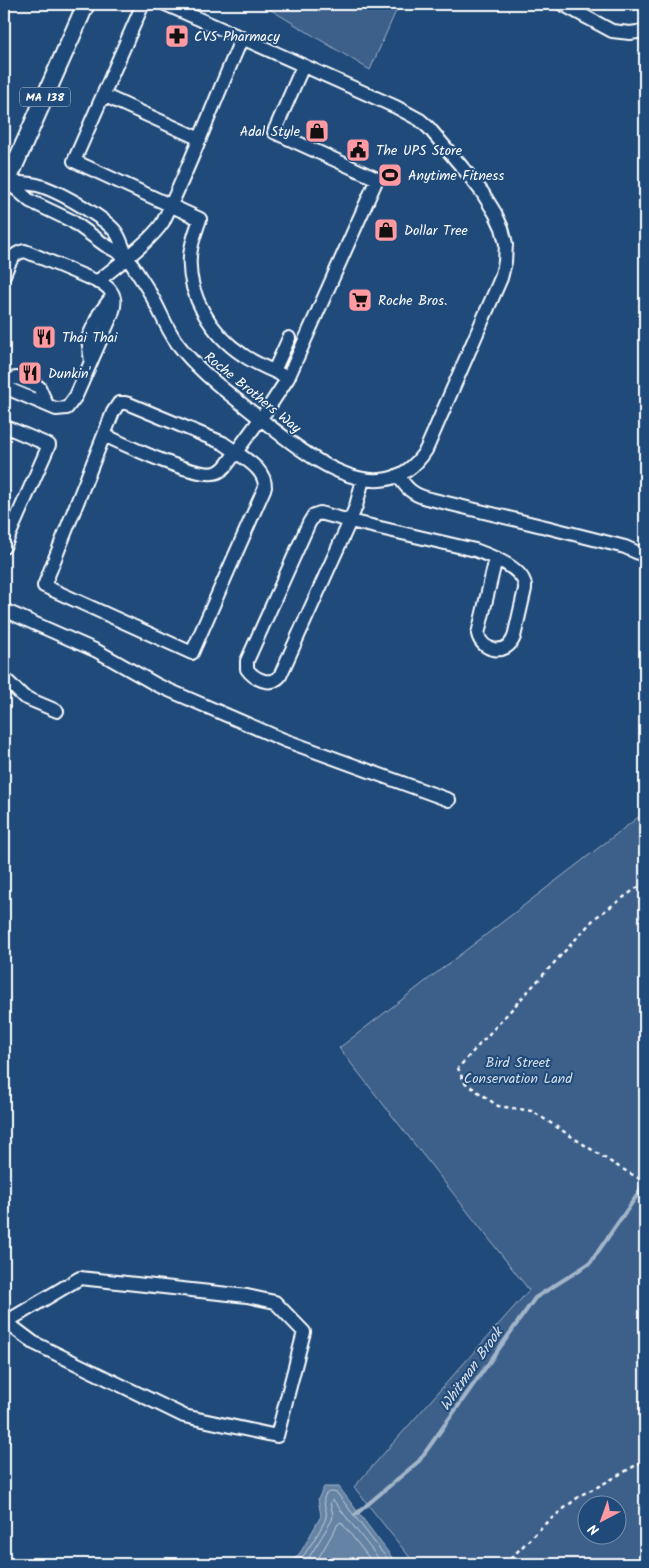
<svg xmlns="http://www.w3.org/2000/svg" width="649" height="1568" font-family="Kalam,sans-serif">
  <rect width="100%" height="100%" fill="#1f4a7a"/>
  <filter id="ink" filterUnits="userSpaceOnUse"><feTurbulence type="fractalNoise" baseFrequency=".02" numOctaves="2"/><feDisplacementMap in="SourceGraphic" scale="10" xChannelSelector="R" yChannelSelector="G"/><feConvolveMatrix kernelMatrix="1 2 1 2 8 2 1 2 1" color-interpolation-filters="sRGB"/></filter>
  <g filter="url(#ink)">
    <path fill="#3c618b" stroke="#9eb0c5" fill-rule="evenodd" d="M 261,4 L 399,4 L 370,70 Z
      M 645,812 L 645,1564 L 415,1564 L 354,1487 L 529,1290 L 339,1048 ZM 586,1506 L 616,1506 L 616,1536 L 586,1536 Z"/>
    <path fill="#6583a4" stroke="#a3b5c8" d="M 324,1487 L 339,1487 L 397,1564 L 291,1564 L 302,1550 L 321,1516 L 318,1499 Z"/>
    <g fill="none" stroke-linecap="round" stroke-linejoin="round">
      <path stroke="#c1cddb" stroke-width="1" d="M 297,1564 C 304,1556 324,1526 326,1517 C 328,1510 320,1501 326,1494 C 329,1491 333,1492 337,1493 L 391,1564
        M 305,1564 L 332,1520 L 333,1515 L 330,1502 L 333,1500 L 383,1564
        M 315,1564 L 338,1524 L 341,1522 L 374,1564"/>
      <path stroke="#a3b5c8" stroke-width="4" d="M 355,1515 L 419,1461 L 535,1298 L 590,1263 L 645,1184"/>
      <g stroke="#fff" stroke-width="16">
        <path id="minor" d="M 143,4 L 74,161 L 200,219 C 196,231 191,243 190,256 C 187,295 211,334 243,355 C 257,365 273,370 288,378 L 377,179 L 274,132 L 303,66
          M 165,4 L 242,38
          M 562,4 L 612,31 L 630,33 L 645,31
          M 103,95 L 200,139
          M 7,181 L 30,201 L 72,221 L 105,245 L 127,257
          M 7,182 C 17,183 28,183 37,185 C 57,190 102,216 115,231 C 121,238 123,250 128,258 C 135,270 143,281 150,293 C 160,310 166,328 177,343 C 198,371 226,391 252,412 C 285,438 336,483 380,480 C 400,479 416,466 426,450 L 501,278 L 505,262 L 506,244 L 502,228 L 495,213 L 482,192 L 467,173 L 429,128 L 420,120 L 396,107 L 242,38 C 215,99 192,162 163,222 C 150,242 116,266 97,282
          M 4,275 C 9,264 11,253 25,251 L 103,284 C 114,291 117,301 112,314 L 76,396 L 67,408 L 56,409 L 4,387
          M 91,362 L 88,338 L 99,314 L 113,295
          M 274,371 L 289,338
          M 4,380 L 17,378 L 39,387 L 47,405
          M 119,403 L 125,403 L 129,404 L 223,443 L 236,452 C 231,458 226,469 218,472 C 200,481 123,444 104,435 L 113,412 Z
          M 4,426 L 49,445 L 4,547
          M 104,435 L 44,586 L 192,653 L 265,487 C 265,470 248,461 236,452 L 269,407 L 288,378
          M 398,475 C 406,488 412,494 426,498 L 550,528 L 625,547 L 645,556
          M 363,479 L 356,506 L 350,521 L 320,513 L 314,515 L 309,523 L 247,661 L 247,669 C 254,679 270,687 280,676 L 350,521 L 475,550 C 491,556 527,569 525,589 L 514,637 C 507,656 482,652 478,634 L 496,558
          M 4,610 L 97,651 L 157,685 L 284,740 L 449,800
          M 4,678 L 24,697 L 57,711
          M 80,1278 L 247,1296 L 275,1302 L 304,1332 L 277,1436 L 184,1416 L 34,1343 L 6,1322 Z"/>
      </g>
      <g stroke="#fff" stroke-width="20">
        <path id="major" d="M 4,189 L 86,4"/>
      </g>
      <path stroke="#fff" stroke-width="2.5" stroke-dasharray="4 4" stroke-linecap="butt" d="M 645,882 L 595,918 L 458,1068 L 464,1082 L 498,1106 L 532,1111 L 614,1164 L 645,1182
        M 505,1564 L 547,1522 L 581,1495 L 603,1484 L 645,1460"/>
      <use href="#minor" stroke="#1f4a7a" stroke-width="12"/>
      <use href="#major" stroke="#1f4a7a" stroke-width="16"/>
    </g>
  </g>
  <defs>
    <g id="pharmacy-square" transform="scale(1.25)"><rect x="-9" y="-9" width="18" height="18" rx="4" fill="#ff9aa2" stroke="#1f4a7a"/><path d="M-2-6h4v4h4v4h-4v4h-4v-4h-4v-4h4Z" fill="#111"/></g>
    <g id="shop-square" transform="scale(1.25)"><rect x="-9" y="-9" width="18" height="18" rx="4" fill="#ff9aa2" stroke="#1f4a7a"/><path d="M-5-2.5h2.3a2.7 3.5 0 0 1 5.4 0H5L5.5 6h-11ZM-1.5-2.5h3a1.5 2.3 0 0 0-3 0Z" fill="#111"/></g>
    <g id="civic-square" transform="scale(1.25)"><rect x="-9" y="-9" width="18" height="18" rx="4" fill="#ff9aa2" stroke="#1f4a7a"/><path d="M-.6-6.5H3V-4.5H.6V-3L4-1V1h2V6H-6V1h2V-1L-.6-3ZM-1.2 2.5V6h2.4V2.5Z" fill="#111"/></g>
    <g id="stadium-square" transform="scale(1.25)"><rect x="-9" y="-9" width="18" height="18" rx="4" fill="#ff9aa2" stroke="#1f4a7a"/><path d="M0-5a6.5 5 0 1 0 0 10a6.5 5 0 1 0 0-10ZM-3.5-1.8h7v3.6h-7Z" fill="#111"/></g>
    <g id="supermarket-square" transform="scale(1.25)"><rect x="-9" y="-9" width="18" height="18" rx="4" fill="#ff9aa2" stroke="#1f4a7a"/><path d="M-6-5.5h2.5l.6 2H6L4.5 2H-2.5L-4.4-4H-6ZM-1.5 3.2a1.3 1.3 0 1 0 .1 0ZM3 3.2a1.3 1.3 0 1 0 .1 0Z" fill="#111"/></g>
    <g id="restaurant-square" transform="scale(1.25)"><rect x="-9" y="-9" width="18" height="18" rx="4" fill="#ff9aa2" stroke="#1f4a7a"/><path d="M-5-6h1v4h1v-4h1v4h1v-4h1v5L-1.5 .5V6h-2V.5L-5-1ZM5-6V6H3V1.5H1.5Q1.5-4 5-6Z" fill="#111"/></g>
  </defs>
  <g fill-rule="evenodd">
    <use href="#pharmacy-square" x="177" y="36"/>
    <use href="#shop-square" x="317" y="131"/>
    <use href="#civic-square" x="358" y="150"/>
    <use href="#stadium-square" x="390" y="175"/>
    <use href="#shop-square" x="386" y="230"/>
    <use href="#supermarket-square" x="360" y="300"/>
    <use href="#restaurant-square" x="44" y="337"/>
    <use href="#restaurant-square" x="30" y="373"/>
  </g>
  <g text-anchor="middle" stroke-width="4" stroke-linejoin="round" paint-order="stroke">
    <rect fill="#1f4a7a" stroke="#bcc9d7" stroke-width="1" x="20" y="87.5" width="50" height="19" rx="4"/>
    <g font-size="12" font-weight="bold" fill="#fff">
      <text x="45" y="101">MA 138</text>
    </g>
    <g font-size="14" fill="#fff" stroke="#1f4a7a" text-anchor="start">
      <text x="194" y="41">CVS Pharmacy</text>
      <text x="300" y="136" text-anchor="end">Adal Style</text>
      <text x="376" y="155">The UPS Store</text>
      <text x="408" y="180">Anytime Fitness</text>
      <text x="404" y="235">Dollar Tree</text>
      <text x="378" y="305">Roche Bros.</text>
      <text x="62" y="342">Thai Thai</text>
      <text x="48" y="378">Dunkin'</text>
    </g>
    <g font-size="14" fill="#fff" stroke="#1f4a7a">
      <text transform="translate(253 392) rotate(39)" y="5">Roche Brothers Way</text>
    </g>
    <g font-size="14" fill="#d8dfe8" stroke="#1f4a7a">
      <text x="518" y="1067">Bird Street<tspan x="518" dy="16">Conservation Land</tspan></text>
    </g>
    <g font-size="15" font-style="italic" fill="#d8e0e8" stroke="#1f4a7a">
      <text transform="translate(471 1369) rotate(-55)" y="5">Whitman Brook</text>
    </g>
  </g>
  <rect width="649" height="1568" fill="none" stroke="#1f4a7a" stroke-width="20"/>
  <rect x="10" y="10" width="629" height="1548" fill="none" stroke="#fff" stroke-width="2" filter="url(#ink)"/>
  <g transform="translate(602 1520) rotate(221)"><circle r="24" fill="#1f4a7a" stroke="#7992af"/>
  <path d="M0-4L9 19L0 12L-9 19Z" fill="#ff9aa2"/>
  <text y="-8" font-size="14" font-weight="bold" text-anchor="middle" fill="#ffffff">N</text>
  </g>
</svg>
